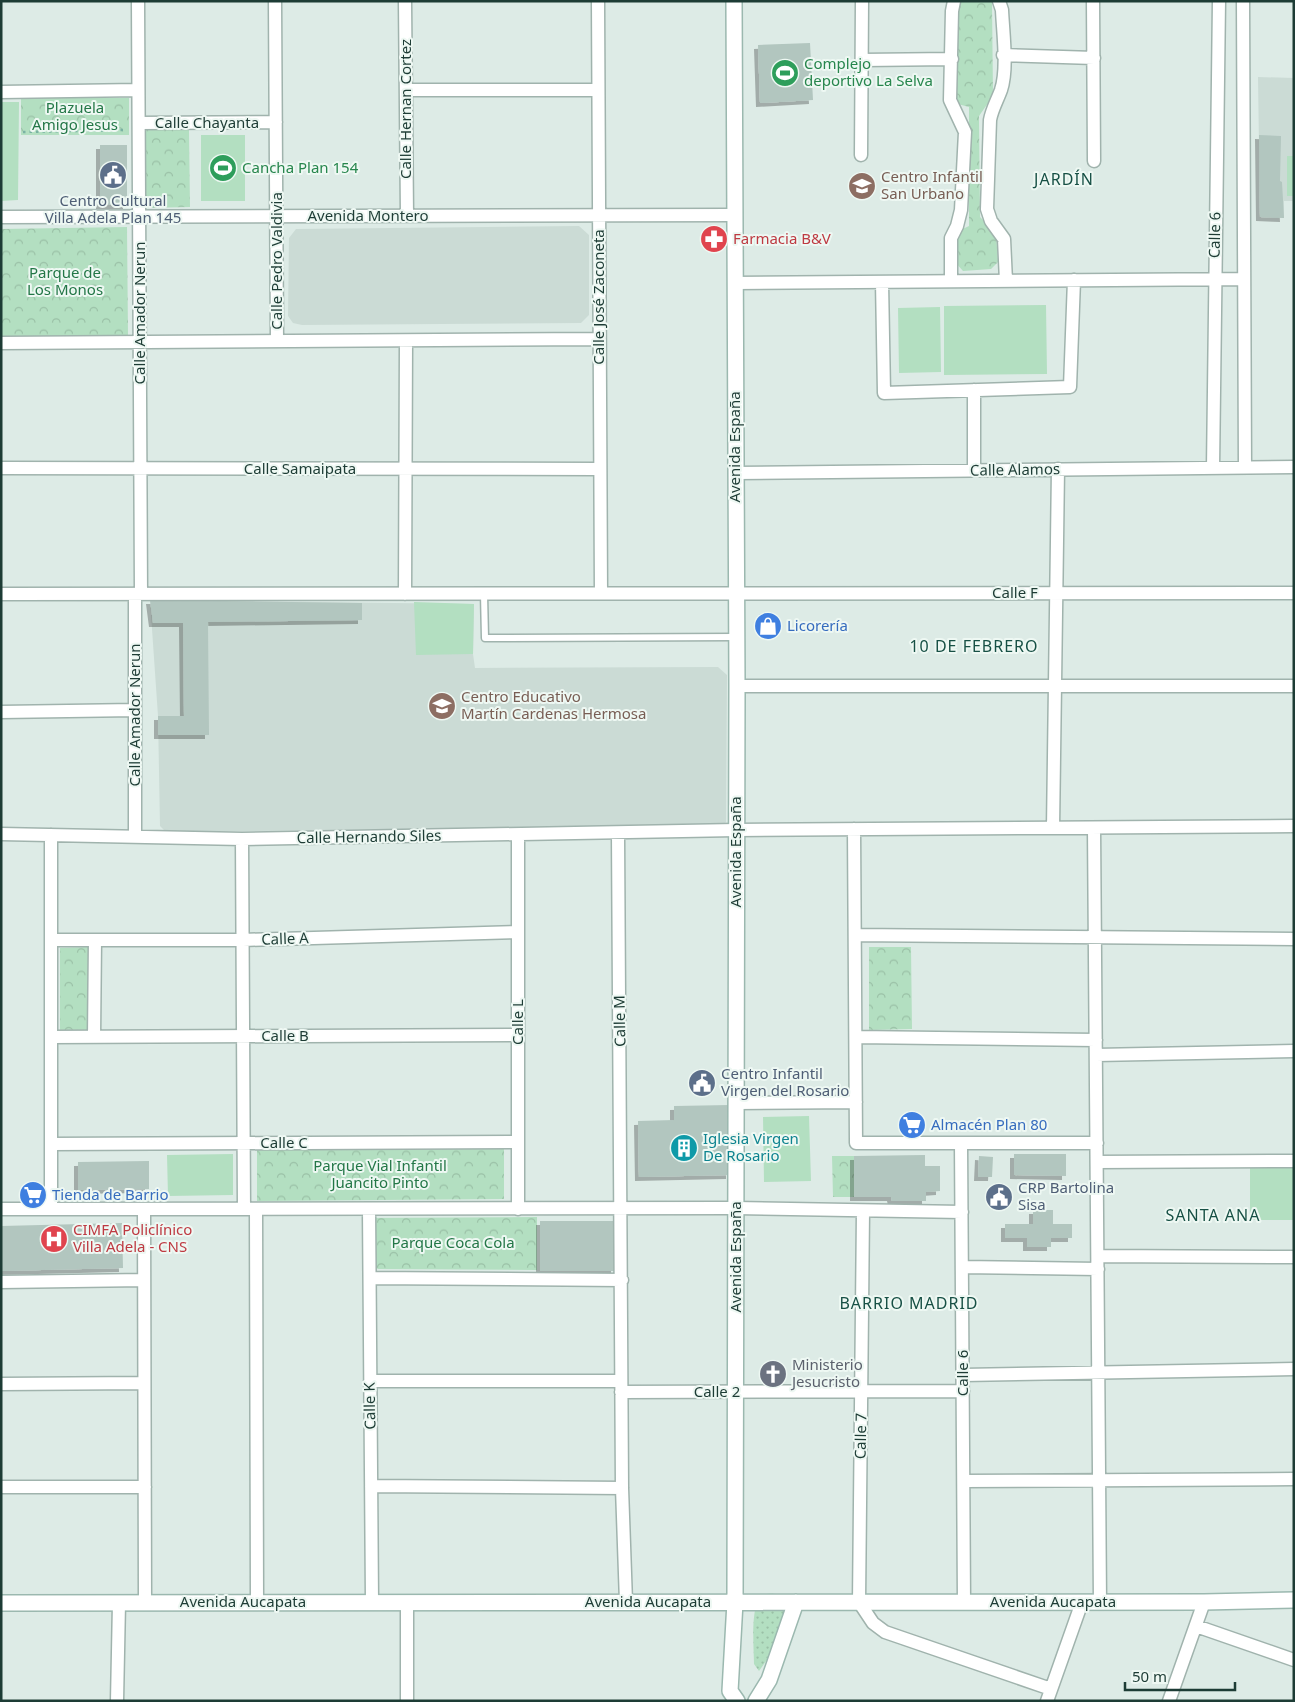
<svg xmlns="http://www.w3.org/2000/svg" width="1295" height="1702" font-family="'Noto Sans',sans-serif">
  <defs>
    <pattern id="grass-dots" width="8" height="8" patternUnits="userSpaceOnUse" patternTransform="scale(1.25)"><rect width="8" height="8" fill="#b3dfc1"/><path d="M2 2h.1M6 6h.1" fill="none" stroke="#9ac0a6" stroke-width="1.8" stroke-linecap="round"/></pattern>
    <pattern id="park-crowns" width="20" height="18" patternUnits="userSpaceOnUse" patternTransform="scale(1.25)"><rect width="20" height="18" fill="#b3dfc1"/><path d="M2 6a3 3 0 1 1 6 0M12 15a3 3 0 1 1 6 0" fill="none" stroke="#9ac0a6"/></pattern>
    <filter id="shadow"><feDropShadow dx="-4" dy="4" stdDeviation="0" flood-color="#0004"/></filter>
  </defs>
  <rect width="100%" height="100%" fill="#ddebe6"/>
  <path fill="#cbdbd5" d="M 1258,77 L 1294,78 L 1294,201 L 1284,201 L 1284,218 L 1260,217 Z
    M 579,226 L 589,235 L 589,315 L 581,323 L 302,325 L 293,323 L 288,316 L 289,238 L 296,229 Z
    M 150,600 L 474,604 L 473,654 L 475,668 L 718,667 L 727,675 L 726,822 L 723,826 L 166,832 L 160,826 L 158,716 Z"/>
  <path fill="url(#grass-dots)" d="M 776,1594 L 779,1596 L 786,1608 L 769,1657 L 759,1671 L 754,1664 C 754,1650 750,1606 761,1597 C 765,1593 771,1593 776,1594 Z"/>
  <path fill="url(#park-crowns)" d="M 961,1 L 992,2 L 993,96 L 979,116 L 980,217 L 996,233 L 998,262 L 991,269 L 963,271 L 955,262 L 954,233 L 969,226 L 969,107 L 954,103 L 954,4 Z
    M 21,98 L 129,98 L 129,135 L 21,135 Z
    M 144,130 L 189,130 L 190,207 L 144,208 Z
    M 127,227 L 128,335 L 1,337 L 1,229 Z
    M 89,947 L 89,1032 L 60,1031 L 60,948 Z
    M 869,947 L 911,947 L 912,1029 L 869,1030 Z
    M 504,1149 L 504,1199 L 257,1201 L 257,1150 Z
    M 832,1156 L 854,1156 L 854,1197 L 833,1197 Z
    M 537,1217 L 537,1270 L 378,1269 L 374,1267 L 369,1218 Z"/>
  <path fill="#b3dfc1" d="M 1,102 L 19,102 L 18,200 L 1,201 Z
    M 201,135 L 245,135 L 245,201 L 201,201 Z
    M 1287,156 L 1294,156 L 1294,196 L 1287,196 Z
    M 1046,305 L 1047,374 L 944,375 L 944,306 Z
    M 940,307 L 941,372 L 899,373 L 898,308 Z
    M 414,602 L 474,604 L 473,654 L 416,655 Z
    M 809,1116 L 811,1181 L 764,1182 L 763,1117 Z
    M 233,1154 L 233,1195 L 168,1196 L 167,1155 Z
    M 1294,1156 L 1294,1220 L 1250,1220 L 1250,1157 Z"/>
  <path fill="#b2c6bf" filter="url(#shadow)" d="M 810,43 L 813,100 L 760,103 L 758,45 Z
    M 1259,135 L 1281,136 L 1280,181 L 1282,182 L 1284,218 L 1260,217 Z
    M 100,145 L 127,145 L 127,205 L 100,205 Z
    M 150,600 L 362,603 L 362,620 L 208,622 L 209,735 L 158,735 L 158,716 L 184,716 L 183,623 L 153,623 Z
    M 730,1105 L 730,1175 L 639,1177 L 638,1121 L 674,1120 L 674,1106 Z
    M 1014,1154 L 1066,1154 L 1066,1176 L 1014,1175 Z
    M 925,1155 L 925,1166 L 940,1166 L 940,1191 L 926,1192 L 926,1201 L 892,1201 L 891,1197 L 854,1197 L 854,1156 Z
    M 979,1156 L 993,1157 L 992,1177 L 978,1177 Z
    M 149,1161 L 149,1189 L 78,1190 L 78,1162 Z
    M 1033,1210 L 1053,1210 L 1053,1224 L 1072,1224 L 1072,1238 L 1051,1238 L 1051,1247 L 1027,1247 L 1027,1238 L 1005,1238 L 1005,1224 L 1033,1224 Z
    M 540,1221 L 615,1221 L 615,1271 L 540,1271 Z
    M 122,1223 L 123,1268 L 1,1271 L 1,1226 Z"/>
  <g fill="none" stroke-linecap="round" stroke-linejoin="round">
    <g stroke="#a0b3ad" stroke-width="9">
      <path id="lane" d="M 484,594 L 485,638 L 736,637"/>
    </g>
    <g stroke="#a0b3ad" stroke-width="15">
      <path id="street" d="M 138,1 L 141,594
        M 275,1 L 277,341
        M 405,1 L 407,216
        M 598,1 L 601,593
        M 999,1 L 1002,10 C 1003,33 1008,69 1001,90 C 997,101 992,109 990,120 L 987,209 L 991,221 L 1004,239 L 1006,281
        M 1093,1 L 1094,161
        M 1243,1 L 1245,468
        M 1003,55 L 1094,58
        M 862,60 L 952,59
        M 406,90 L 598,90
        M 1,92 L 138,90
        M 139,123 L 276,122
        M 861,155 L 862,1
        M 1,217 L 734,215
        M 951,281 L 951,238 L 957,226 L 961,210 L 965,132 L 950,100 L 952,11 L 954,1
        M 882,282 L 884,393 L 1070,387 L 1074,280
        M 735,283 L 1243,279
        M 1,343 L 599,339
        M 974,390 L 974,470
        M 1,468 L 599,469
        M 1213,468 L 1219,1
        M 736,473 L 1294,467
        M 1,594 L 1294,593
        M 135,594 L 135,837
        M 405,594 L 406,341
        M 737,686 L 1294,686
        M 1,712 L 135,710
        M 1053,828 L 1058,469
        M 1094,828 L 1100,1602
        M 854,829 L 856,1143 L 1097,1143
        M 1,834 L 242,839 L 736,830 L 1294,826
        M 618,834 L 622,1488 L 626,1602
        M 242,839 L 244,1209
        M 855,935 L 1294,939
        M 51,940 L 243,940 L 518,932
        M 51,1037 L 518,1035
        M 94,1037 L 95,940
        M 856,1037 L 1096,1040
        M 1096,1055 L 1294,1051
        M 736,1103 L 856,1102
        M 961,1143 L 964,1602
        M 51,1144 L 518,1142
        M 1097,1162 L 1294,1161
        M 1,1209 L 736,1208 L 962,1212
        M 51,1209 L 51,835
        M 144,1209 L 145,1603
        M 256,1209 L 257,1602
        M 369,1209 L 372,1602
        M 518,1209 L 518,835
        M 863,1211 L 859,1602 L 873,1623 L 885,1632 L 1051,1689
        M 1098,1256 L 1294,1257
        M 962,1267 L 1098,1269
        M 370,1278 L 622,1280
        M 1,1282 L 144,1280
        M 963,1375 L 1294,1369
        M 370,1381 L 621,1381
        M 1,1384 L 144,1383
        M 621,1392 L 963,1391
        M 964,1481 L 1294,1479
        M 371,1486 L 622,1488
        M 1,1487 L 145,1487
        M 1196,1626 L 1294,1660
        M 117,1701 L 119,1603
        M 407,1701 L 407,1602
        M 1047,1701 L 1082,1602
        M 1169,1701 L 1204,1602"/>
    </g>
    <g stroke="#9bb8af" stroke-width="18">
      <path id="secondary" d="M 734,1 L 737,686 L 735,1602 L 730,1691 L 737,1701
        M 1,1603 L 1204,1602 L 1294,1600
        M 756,1701 L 769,1680 L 796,1602"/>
    </g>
    <path stroke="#7ab2a3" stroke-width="2.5" stroke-dasharray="2.5 4" stroke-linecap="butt" d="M 23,132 L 126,130"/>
    <use href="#lane" stroke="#fff" stroke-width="6"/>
    <use href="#street" stroke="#fff" stroke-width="12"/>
    <use href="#secondary" stroke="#fff" stroke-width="15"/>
  </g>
  <defs>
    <g id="stadium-disc" transform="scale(1.4375)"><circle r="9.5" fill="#2e9e5b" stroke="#eef8f3"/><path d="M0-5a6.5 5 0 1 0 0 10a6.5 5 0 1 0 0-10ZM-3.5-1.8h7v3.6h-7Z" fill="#fff"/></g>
    <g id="civic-disc" transform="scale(1.4375)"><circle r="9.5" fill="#5c6f8a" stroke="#eef8f3"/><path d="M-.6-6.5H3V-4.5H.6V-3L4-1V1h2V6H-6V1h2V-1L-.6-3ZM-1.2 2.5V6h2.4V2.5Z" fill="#fff"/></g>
    <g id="school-disc" transform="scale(1.4375)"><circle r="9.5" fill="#8d6e63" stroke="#eef8f3"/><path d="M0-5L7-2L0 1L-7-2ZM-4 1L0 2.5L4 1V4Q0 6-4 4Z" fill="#fff"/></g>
    <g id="pharmacy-disc" transform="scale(1.4375)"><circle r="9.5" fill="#e0444e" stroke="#eef8f3"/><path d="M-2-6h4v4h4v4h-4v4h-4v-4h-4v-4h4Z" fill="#fff"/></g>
    <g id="shop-disc" transform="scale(1.4375)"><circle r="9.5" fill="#3f7fe0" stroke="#eef8f3"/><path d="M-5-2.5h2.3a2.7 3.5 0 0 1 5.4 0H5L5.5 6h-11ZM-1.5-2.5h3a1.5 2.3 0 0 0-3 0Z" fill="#fff"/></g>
    <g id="supermarket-disc" transform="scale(1.4375)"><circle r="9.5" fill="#3f7fe0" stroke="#eef8f3"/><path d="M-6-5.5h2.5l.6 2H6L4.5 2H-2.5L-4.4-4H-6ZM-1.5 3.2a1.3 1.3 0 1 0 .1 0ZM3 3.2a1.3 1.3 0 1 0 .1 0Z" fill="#fff"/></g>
    <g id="building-disc" transform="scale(1.4375)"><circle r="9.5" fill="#0f9aa8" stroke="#eef8f3"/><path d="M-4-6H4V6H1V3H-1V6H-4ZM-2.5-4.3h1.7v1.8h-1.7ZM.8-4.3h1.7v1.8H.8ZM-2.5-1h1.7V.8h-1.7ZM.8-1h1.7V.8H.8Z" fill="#fff"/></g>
    <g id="hospital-disc" transform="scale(1.4375)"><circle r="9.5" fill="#e0444e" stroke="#eef8f3"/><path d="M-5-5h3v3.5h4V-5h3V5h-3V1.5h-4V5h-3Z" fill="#fff"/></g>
    <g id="church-disc" transform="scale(1.4375)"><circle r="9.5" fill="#6b7280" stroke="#eef8f3"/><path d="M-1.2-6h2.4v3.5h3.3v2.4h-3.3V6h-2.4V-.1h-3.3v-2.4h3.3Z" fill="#fff"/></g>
  </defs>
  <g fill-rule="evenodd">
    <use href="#stadium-disc" x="785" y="73"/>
    <use href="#stadium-disc" x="223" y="168"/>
    <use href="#civic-disc" x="113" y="175"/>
    <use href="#school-disc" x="862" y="186"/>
    <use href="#pharmacy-disc" x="714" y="239"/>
    <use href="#shop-disc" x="768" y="626"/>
    <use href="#school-disc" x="442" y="706"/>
    <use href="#civic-disc" x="702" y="1083"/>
    <use href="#supermarket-disc" x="912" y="1125"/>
    <use href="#building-disc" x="684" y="1148"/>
    <use href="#supermarket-disc" x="33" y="1195"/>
    <use href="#civic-disc" x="999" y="1197"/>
    <use href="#hospital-disc" x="54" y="1239"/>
    <use href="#church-disc" x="773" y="1374"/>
  </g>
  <g text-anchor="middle" stroke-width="4" stroke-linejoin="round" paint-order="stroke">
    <g font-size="15" fill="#27864d" stroke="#eef8f3" text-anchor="start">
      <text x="804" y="69">Complejo<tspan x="804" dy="17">deportivo La Selva</tspan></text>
      <text x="242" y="173">Cancha Plan 154</text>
    </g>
    <g font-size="15" fill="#237747" stroke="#eef8f3">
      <text x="75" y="113">Plazuela<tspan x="75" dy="17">Amigo Jesus</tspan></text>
      <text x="65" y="278">Parque de<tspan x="65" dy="17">Los Monos</tspan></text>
      <text x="380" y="1171">Parque Vial Infantil<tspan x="380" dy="17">Juancito Pinto</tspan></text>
      <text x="453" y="1248">Parque Coca Cola</text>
    </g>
    <g font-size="15" fill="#1d3c35" stroke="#eef8f3">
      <text transform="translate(406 109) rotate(-90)" y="5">Calle Hernan Cortez</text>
      <text x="207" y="128">Calle Chayanta</text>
      <text x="368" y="221">Avenida Montero</text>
      <text transform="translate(1215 235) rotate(-89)" y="5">Calle 6</text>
      <text transform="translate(277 261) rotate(-90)" y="5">Calle Pedro Valdivia</text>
      <text transform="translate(599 297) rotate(-90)" y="5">Calle José Zaconeta</text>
      <text transform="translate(140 313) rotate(-90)" y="5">Calle Amador Nerun</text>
      <text transform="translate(735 447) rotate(-90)" y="5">Avenida España</text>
      <text x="300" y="474">Calle Samaipata</text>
      <text transform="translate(1015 470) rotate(-1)" y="5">Calle Alamos</text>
      <text x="1015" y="598">Calle F</text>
      <text transform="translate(135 715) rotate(-90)" y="5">Calle Amador Nerun</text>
      <text transform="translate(369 837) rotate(-1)" y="5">Calle Hernando Siles</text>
      <text transform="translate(736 852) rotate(-90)" y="5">Avenida España</text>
      <text transform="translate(285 939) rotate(-2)" y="5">Calle A</text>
      <text transform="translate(620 1021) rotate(-91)" y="5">Calle M</text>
      <text transform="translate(518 1022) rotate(-90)" y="5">Calle L</text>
      <text x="285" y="1041">Calle B</text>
      <text x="284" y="1148">Calle C</text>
      <text transform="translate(736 1257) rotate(-90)" y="5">Avenida España</text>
      <text transform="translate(963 1373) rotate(-90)" y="5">Calle 6</text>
      <text x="717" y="1397">Calle 2</text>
      <text transform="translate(370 1406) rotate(-91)" y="5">Calle K</text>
      <text transform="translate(861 1436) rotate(-89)" y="5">Calle 7</text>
      <text x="243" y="1607">Avenida Aucapata</text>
      <text x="648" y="1607">Avenida Aucapata</text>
      <text x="1053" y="1607">Avenida Aucapata</text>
    </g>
    <g font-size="15" fill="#785e54" stroke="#eef8f3" text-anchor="start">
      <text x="881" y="182">Centro Infantil<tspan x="881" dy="17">San Urbano</tspan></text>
      <text x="461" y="702">Centro Educativo<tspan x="461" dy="17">Martín Cardenas Hermosa</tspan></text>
    </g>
    <g font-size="15" fill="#4e5e75" stroke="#eef8f3" text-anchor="start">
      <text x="113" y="206" text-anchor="middle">Centro Cultural<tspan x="113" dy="17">Villa Adela Plan 145</tspan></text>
      <text x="721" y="1079">Centro Infantil<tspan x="721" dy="17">Virgen del Rosario</tspan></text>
      <text x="1018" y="1193">CRP Bartolina<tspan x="1018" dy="17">Sisa</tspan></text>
    </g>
    <g font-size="15" fill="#be3a42" stroke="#eef8f3" text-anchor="start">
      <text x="733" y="244">Farmacia B&amp;V</text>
      <text x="73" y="1235">CIMFA Policlínico<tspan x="73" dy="17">Villa Adela - CNS</tspan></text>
    </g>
    <g font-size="15" fill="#366cbe" stroke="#eef8f3" text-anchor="start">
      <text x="787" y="631">Licorería</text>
      <text x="931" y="1130">Almacén Plan 80</text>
      <text x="52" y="1200">Tienda de Barrio</text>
    </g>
    <g font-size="15" fill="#0d838f" stroke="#eef8f3" text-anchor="start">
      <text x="703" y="1144">Iglesia Virgen<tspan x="703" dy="17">De Rosario</tspan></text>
    </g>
    <g font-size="15" fill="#5b616d" stroke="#eef8f3" text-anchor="start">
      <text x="792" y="1370">Ministerio<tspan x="792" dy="17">Jesucristo</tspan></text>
    </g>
    <g font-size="16" letter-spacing="1" fill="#175045" stroke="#eef8f3">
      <text x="1064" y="185">JARDÍN</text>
      <text x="974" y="652">10 DE FEBRERO</text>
      <text x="1213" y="1221">SANTA ANA</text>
      <text x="909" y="1309">BARRIO MADRID</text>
    </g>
  </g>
  <rect width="1295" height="1702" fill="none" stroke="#1d3c35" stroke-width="5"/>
  <path d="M1125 1682v8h110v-8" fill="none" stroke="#1d3c35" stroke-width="2.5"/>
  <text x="1132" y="1682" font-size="15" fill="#1d3c35" stroke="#eef8f3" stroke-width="4" paint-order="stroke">50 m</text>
</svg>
